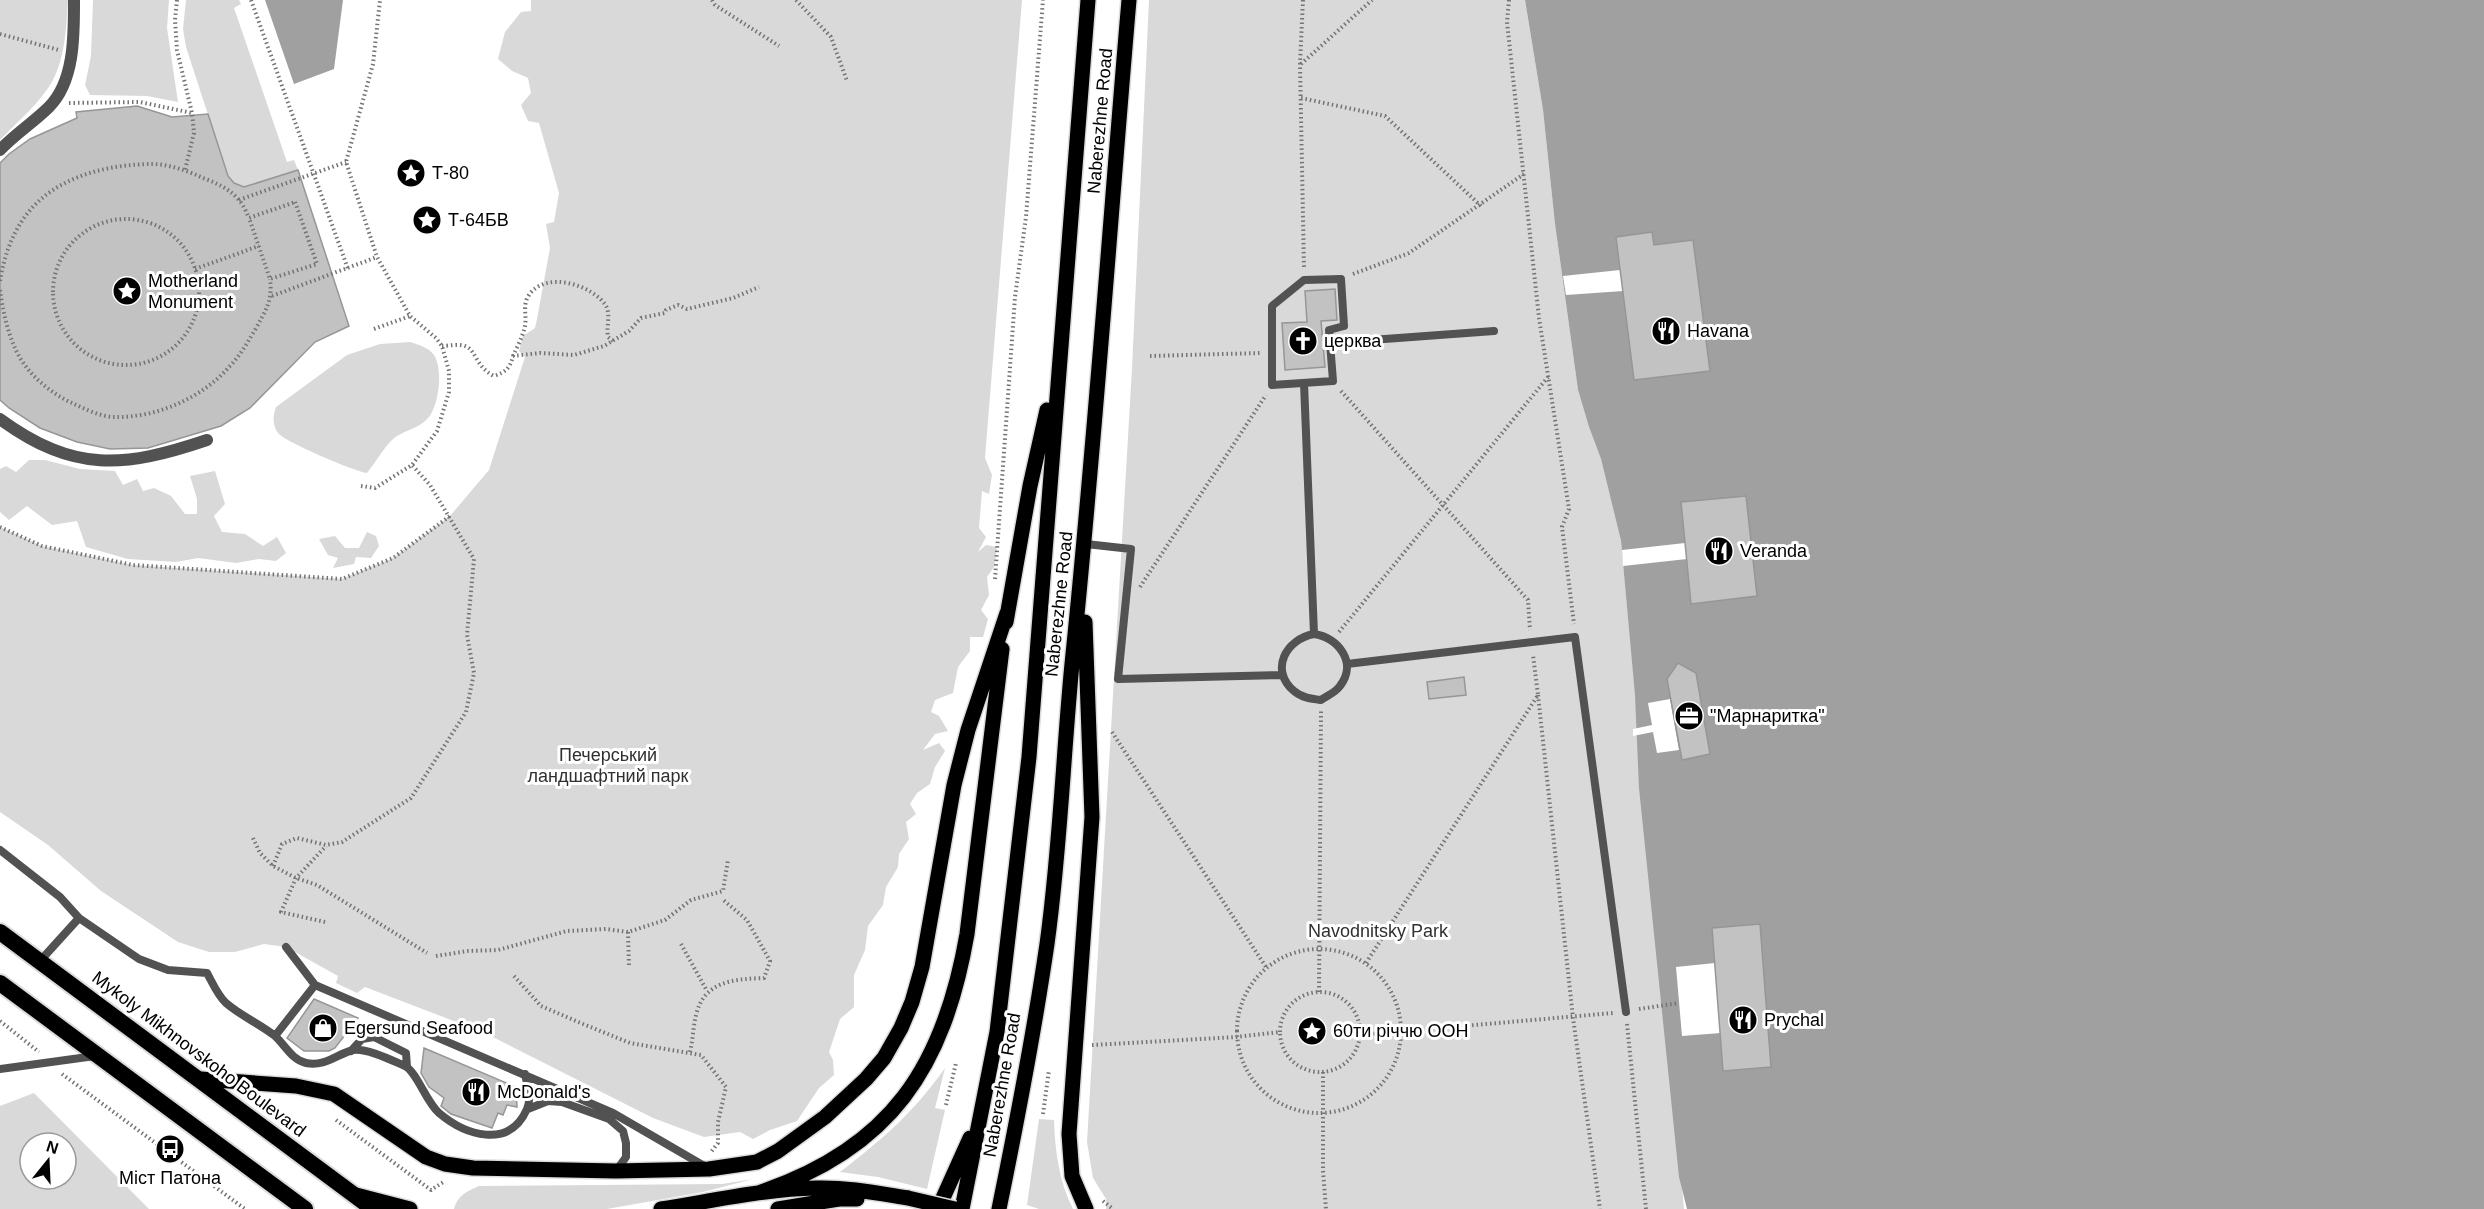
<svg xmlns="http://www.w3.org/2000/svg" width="2484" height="1209" font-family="Helvetica,sans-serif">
  <rect width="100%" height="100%" fill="#fff"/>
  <path fill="#d9d9d9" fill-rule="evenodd" d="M 0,0 L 68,0 C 66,31 65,66 46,91 C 33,109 15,124 0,140 Z
    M 93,0 L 169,0 L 167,28 L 178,102 L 147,96 L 90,95 L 85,85 L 91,56 Z
    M 186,0 L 239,0 L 241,4 L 234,8 L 287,162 L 294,160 L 298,170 L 244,187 L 234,183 L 228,176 L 186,47 L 183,29 Z
    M 531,0 L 1022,0 L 985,458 L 992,475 L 989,494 L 982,491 L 979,528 L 986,537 L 978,552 L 986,545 L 997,547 L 994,567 L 987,577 L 989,595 L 981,610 L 988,619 L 983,637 L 970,637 L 970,651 L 958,667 L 953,693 L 935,700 L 931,712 L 939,716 L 948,731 L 935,734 L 923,750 L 939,743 L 945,751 L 935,767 L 930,784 L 917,793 L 910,804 L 916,814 L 906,822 L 909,839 L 899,854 L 898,867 L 886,887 L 883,905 L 868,926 L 865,950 L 854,975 L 854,1007 L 840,1019 L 829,1052 L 833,1060 L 834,1075 L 819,1088 L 797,1121 L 770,1130 L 753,1139 L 740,1132 L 704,1137 L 653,1118 L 485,1033 L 365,987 L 357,993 L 336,983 L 338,976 L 286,947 L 264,944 L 235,952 L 209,952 L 178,942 L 101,891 L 48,845 L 0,812 L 0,527 L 42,546 L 133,565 L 342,579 L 393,558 L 450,516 L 489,470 L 525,357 L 519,351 L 523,336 L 535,328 L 537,319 L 550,248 L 546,224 L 554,222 L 559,193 L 539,123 L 528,121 L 521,105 L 531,93 L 528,78 L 512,71 L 498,59 L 505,32 L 521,12 L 531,11 Z
    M 1149,0 L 1525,0 L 1543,110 L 1555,224 L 1578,390 L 1589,427 L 1601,459 L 1621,541 L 1684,1209 L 1106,1209 L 1106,1199 L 1093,1178 L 1087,1142 L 1132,368 Z
    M 410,342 C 419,345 428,347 434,355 C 443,370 439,400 431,414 C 422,429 404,429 392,440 C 383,449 375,463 367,473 C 356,472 283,441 278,433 C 272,425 273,415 276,407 L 347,355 L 380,344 Z
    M 29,460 L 45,460 L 80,469 L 115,471 L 123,485 L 137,479 L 143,491 L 154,488 L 171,496 L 185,514 L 197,514 L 197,499 L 190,476 L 215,471 L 225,504 L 214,516 L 222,532 L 245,534 L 263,546 L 277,537 L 286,553 L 276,561 L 259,559 L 236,563 L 198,558 L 176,562 L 128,559 L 86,547 L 77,521 L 52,525 L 27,506 L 9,520 L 0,512 L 0,469 L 6,466 L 16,472 Z
    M 367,532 L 376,536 L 379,546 L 371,558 L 356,557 L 354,564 L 333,568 L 338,558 L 328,555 L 319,539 L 335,536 L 345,548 L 359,548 Z
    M 945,1068 L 935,1108 L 945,1110 L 927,1189 L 878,1177 L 840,1172 C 883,1139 914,1112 945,1068 Z
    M 34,1093 L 149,1209 L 0,1209 L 0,1106 ZM 30,1143 L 66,1143 L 66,1179 L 30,1179 Z
    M 1039,1119 L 1054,1120 C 1055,1151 1059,1181 1073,1209 L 1039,1209 L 1027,1205 Z
    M 753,1179 L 703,1192 L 607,1209 L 454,1209 C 457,1196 467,1191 479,1186 L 722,1184 Z"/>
  <path fill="#a0a0a0" d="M 265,0 L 343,0 L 334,69 L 294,84 Z
    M 1525,0 L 2484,0 L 2484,1209 L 1687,1209 L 1679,1177 L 1639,788 L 1635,695 L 1621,541 L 1601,459 L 1589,427 L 1578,390 L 1555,224 L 1543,110 Z"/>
  <path fill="#fff" d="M 1620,270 L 1623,291 L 1566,295 L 1563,276 Z
    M 1685,543 L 1687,559 L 1623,566 L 1622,550 Z
    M 1670,699 L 1679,750 L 1657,753 L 1653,732 L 1633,736 L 1633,729 L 1652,725 L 1648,703 Z
    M 1715,963 L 1721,1033 L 1682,1036 L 1676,967 Z"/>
  <path fill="#c2c2c2" stroke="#969696" stroke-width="1.5" d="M 137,106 L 172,117 L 208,114 L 228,176 L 234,183 L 244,187 L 298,170 L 349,326 L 315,342 L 250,408 L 221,426 L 148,448 L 110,449 L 77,442 L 40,428 L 9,408 L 0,400 L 0,163 L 9,154 L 30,139 L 77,118 L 76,112 Z
    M 1652,232 L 1654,245 L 1693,240 L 1710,371 L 1634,380 L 1616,237 Z
    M 1335,289 L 1337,320 L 1321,321 L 1325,367 L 1285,370 L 1282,323 L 1307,322 L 1305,291 Z
    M 1746,496 L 1757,596 L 1691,604 L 1681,502 Z
    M 1678,663 L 1696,673 L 1710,754 L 1682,760 L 1667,679 Z
    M 1464,677 L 1466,695 L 1429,699 L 1427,682 Z
    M 1760,924 L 1771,1067 L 1723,1071 L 1712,928 Z
    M 314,999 L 358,1018 L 335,1048 L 329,1051 L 304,1051 L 287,1038 Z
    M 424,1048 L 516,1087 L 517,1107 L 507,1105 L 503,1115 L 498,1113 L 492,1128 L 451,1114 L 441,1106 L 444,1098 L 429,1087 L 421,1073 Z"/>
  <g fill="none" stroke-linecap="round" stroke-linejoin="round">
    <g stroke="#dbdbdb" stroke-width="18">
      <path id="primary" d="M 1006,622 L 1030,486 L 1047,410
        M 1085,622 L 1092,817 L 1069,1134 L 1072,1176 L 1086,1209
        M 201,1079 L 296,1086 L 334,1094 L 426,1157 L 445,1164 L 473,1168 L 616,1171 L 709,1169 L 757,1162 L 778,1151 L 825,1117 L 866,1079 L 884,1058 L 901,1028 L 912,1002 L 922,967 L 954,785 L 968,730 L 1007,613
        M 758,1193 C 891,1149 944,1067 967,934 L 1002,649
        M 356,1195 L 410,1209
        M 661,1209 C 712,1201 764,1189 816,1188 C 847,1187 877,1193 908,1198
        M 778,1209 L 839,1199 L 857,1199
        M 938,1209 L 970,1138
        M 962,1209 L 997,1032 L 1029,757 L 1088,0
        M 999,1209 C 1017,1121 1034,1033 1047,944 C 1060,851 1063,757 1072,664 C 1095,443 1110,221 1129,0"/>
    </g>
    <g stroke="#dbdbdb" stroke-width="20">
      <path id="trunk" d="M 0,932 L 373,1209
        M 0,983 L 305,1209"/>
    </g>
    <path stroke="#747474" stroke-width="4" stroke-dasharray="1.5 3" stroke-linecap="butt" d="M 177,0 L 175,20 L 177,50 L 192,113 L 194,133 L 185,170
      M 251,0 L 348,269
      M 712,0 L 715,5 L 779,46
      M 796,0 L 831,37 L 847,81
      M 1303,0 L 1300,64 L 1304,268
      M 1509,0 L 1507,22 L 1539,318 L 1569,509 L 1562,527 L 1574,624
      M 0,34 L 59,50
      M 1301,64 L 1372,0
      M 1301,98 L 1385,116 L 1481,206
      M 69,103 L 140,102 L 192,113
      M 239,200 L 346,162
      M 295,202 L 317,264 L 270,279 L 249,218 Z
      M53 292a73 73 0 1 1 146 0a73 73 0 1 1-146 0Z
      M 195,269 L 259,246
      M 1353,274 L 1409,253 L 1524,174
      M 0,281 C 4,257 12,233 27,214 C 56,176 109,164 154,164 C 171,165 188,171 203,178 C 216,183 228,188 237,198 C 243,204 246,211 249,218
      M 0,290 C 3,312 8,336 19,356 C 30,376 52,394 72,403 C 85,409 101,417 115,417 C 156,418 202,398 229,367 C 240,356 247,343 255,330 C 265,311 273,302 270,279
      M 272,296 L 377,257
      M 374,329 L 410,316
      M 442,346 C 449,346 460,343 467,347 C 476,351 476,367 494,376 C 506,372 510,368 513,356 L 540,353 L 574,355 L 604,346 L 629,331 L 641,318 L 665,313 L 666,310 L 678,305 L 687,309 L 733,298 L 759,287
      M 513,356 C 517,347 523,336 525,326 C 527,315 522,305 529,295 C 546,270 593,285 606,306 C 611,315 606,326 608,337 L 613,341
      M 1150,356 L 1260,353
      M 1341,391 L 1528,600 L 1530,630
      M 361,486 L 375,488 L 412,465 L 437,431 L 449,392 L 449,371 L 442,346 L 436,338 L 410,316 L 377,257 L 346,162 L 373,64 L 380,0
      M 0,527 L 42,546 L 133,565 L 342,579 L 393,558 L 450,516
      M 995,579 L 1015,297 L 1026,217 L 1043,0
      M 1140,587 L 1266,395
      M 1339,632 L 1548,377
      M 1538,695 L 1573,1018 L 1600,1209
      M 1112,732 L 1266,967
      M 253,838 L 260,853 L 273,866 L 296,878 L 317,885 L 427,953
      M 273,866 L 282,844 L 297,838 L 326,845 L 342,842 L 411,798 L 466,712 L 474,673 L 467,635 L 474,559 L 430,485 L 412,465
      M 325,922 L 281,912 L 296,878 L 326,846
      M 628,932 L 629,967
      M 681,944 L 707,991
      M1237 1031a82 82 0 1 1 164 0a82 82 0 1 1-164 0Z
      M 436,956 L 468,951 L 498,950 L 567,931 L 606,929 L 628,932 L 665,920 L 691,900 L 723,891 L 728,860
      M 1366,963 L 1538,695 L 1533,655
      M 514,976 L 541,1006 L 583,1024 L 630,1043 L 701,1055 L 726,1087 L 718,1122 L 718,1143 L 711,1152
      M 1319,992 L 1321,710
      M1280 1032a40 40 0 1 1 80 0a40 40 0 1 1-80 0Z
      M 1639,1009 L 1679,1003
      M 0,1021 L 39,1052
      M 1627,1024 L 1646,1209
      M 1360,1035 L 1613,1013
      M 1092,1045 L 1236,1037 L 1280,1032
      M 690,1052 C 693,1040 693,1027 696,1015 C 704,981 734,979 764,978 L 770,961 L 747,920 L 722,899
      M 1323,1072 L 1323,1171 L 1326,1209
      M 62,1074 L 245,1209
      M 946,1105 L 956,1063
      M 1043,1114 L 1049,1070
      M 336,1120 L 431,1190 L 445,1181
      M 1103,1201 L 1113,1209"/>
    <path stroke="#525252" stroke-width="8" d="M 1341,279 L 1344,326 L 1329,330 L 1333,381 L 1272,385 L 1272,306 L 1304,280 Z
      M 1330,343 L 1494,331
      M 1304,383 L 1314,634
      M 1086,544 L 1131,549 L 1118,679 L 1283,675
      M 1314,634 C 1338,637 1358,663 1340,686 C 1335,693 1328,695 1321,700 C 1312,699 1302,698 1294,691 C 1269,670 1286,639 1314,634 Z
      M 1347,664 L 1575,637 L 1626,1012
      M 0,850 L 60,897 L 79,918 L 139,959 L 168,970 L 207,973 C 212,982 218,996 226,1003 C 241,1016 260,1024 275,1036 C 285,1045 292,1060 306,1063 C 325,1067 337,1054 353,1050 C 367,1048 391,1060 405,1066 C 417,1072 426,1102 439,1113 C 465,1135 509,1150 527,1109 C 532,1099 527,1084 525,1074
      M 286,947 L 315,985 L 613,1113 L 706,1167
      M 40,961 L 79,918
      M 275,1036 L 315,985
      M 351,1051 L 362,1039 L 374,1037 L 406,1053 L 407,1067
      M 0,1069 L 95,1056
      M 528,1109 L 548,1101 L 562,1102 L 609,1119 L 623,1131 L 626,1143 L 626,1157 L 616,1171"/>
    <path stroke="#525252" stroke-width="12" d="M 0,150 C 15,134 34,122 49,107 C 75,81 74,34 74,0
      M 0,419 C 74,473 124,468 207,440"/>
    <use href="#primary" stroke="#000" stroke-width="15"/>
    <use href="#trunk" stroke="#000" stroke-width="16"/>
    <g stroke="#dbdbdb" stroke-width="18" stroke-linecap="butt">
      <path id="primary-bridge" d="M 908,1198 L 955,1209"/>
    </g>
    <use href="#primary-bridge" stroke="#000" stroke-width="15"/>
  </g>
  <defs>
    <g id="sight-disc" transform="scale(1.5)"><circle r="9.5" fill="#000" stroke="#fff"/><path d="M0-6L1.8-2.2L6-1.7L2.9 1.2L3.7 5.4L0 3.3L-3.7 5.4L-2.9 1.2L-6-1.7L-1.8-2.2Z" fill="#fff"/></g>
    <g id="restaurant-disc" transform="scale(1.5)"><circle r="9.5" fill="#000" stroke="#fff"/><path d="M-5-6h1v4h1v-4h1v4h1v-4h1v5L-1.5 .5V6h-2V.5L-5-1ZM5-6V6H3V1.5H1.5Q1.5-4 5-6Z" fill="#fff"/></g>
    <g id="church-disc" transform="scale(1.5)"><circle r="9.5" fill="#000" stroke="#fff"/><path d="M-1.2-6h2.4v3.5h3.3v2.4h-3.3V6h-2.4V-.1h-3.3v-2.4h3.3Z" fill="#fff"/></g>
    <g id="office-disc" transform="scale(1.5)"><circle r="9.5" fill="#000" stroke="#fff"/><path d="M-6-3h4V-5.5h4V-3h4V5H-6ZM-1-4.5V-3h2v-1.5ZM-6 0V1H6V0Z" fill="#fff"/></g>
    <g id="shop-disc" transform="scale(1.5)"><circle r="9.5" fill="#000" stroke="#fff"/><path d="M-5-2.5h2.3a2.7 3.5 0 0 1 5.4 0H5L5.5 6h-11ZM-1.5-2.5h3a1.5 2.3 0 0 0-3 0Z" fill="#fff"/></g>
    <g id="bus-disc" transform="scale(1.5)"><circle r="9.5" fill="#000" stroke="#fff"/><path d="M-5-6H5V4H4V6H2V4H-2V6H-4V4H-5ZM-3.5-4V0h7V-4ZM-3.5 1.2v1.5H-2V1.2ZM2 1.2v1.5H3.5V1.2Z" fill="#fff"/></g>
  </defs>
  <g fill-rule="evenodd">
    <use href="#sight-disc" x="411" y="173"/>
    <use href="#sight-disc" x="427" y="220"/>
    <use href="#sight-disc" x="127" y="291"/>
    <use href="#restaurant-disc" x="1666" y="331"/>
    <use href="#church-disc" x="1303" y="341"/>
    <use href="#restaurant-disc" x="1719" y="551"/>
    <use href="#office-disc" x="1689" y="716"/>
    <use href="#restaurant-disc" x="1743" y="1020"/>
    <use href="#shop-disc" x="323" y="1028"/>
    <use href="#sight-disc" x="1312" y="1031"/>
    <use href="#restaurant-disc" x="476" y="1092"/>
    <use href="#bus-disc" x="170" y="1149"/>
  </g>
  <g text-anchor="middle" stroke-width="6" stroke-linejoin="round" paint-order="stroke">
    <g font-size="18" fill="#000" stroke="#fff">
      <text transform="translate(1100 121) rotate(-85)" y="6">Naberezhne Road</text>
      <text transform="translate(1059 604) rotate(-84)" y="6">Naberezhne Road</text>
      <text transform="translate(199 1054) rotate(37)" y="6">Mykoly Mikhnovskoho Boulevard</text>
      <text transform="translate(1002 1085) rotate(-80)" y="6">Naberezhne Road</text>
    </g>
    <g font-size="18" fill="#000" stroke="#fff" text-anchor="start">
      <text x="432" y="179">Т-80</text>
      <text x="448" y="226">Т-64БВ</text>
      <text x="148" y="287">Motherland<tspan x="148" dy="21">Monument</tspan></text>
      <text x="1687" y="337">Havana</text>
      <text x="1324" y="347">церква</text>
      <text x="1740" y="557">Veranda</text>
      <text x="1710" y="722">"Марнаритка"</text>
      <text x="1764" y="1026">Prychal</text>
      <text x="344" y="1034">Egersund Seafood</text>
      <text x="1333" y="1037">60ти річчю ООН</text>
      <text x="497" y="1098">McDonald's</text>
      <text x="170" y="1184" text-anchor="middle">Міст Патона</text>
    </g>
    <g font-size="18" fill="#303030" stroke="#fff">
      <text x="608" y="761">Печерський<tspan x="608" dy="21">ландшафтний парк</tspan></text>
      <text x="1378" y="937">Navodnitsky Park</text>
    </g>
  </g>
  <g transform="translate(48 1161) rotate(18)"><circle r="28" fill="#ffffff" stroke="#999999" stroke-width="1.5"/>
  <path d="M0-4.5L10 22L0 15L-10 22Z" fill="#000000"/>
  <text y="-9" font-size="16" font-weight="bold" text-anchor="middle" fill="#000000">N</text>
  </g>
</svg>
